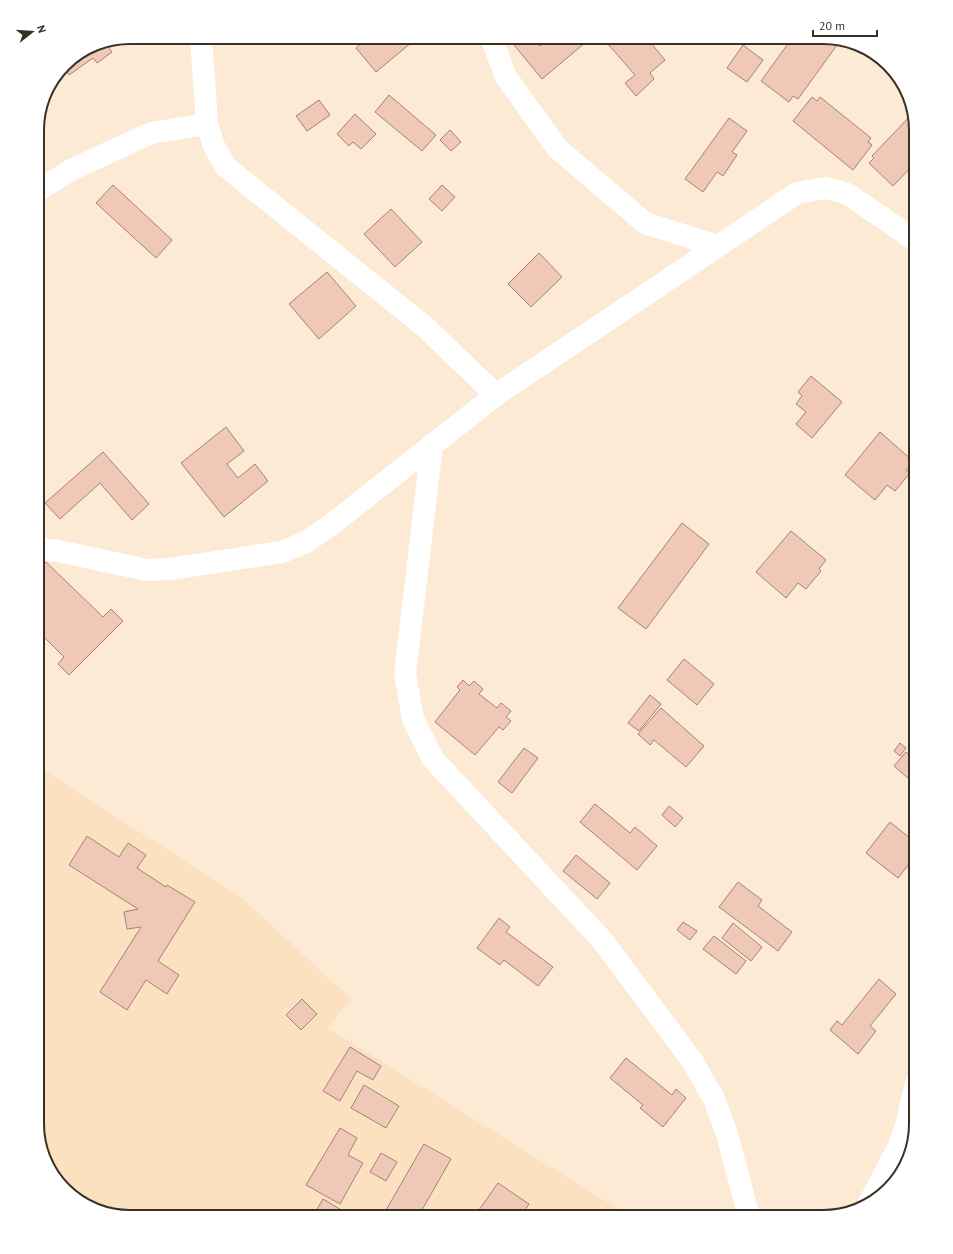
<svg xmlns="http://www.w3.org/2000/svg" width="953" height="1254" font-family="'PT Sans',sans-serif">
  <rect width="100%" height="100%" fill="#fcead5"/>
  <path fill="#fce1c0" d="M 37,766 L 241,897 L 351,999 L 328,1028 L 631,1217 L 130,1217 L 84,1205 L 53,1175 L 37,1124 Z"/>
  <path fill="#f0c8b8" stroke="#a28376" d="M 367,37 L 416,37 L 417,38 L 376,72 L 356,48 Z
    M 513,37 L 533,37 L 540,46 L 551,37 L 592,37 L 542,79 L 510,40 Z
    M 613,37 L 646,37 L 665,60 L 650,73 L 654,79 L 636,96 L 625,83 L 635,75 L 607,43 Z
    M 793,37 L 828,37 L 831,38 L 829,40 L 837,45 L 798,99 L 793,96 L 789,102 L 761,81 Z
    M 114,40 L 115,43 L 109,48 L 112,52 L 97,63 L 93,58 L 69,75 L 64,67 L 69,60 L 95,44 Z
    M 743,45 L 763,60 L 747,82 L 727,68 Z
    M 389,95 L 436,135 L 422,151 L 375,112 Z
    M 812,97 L 817,101 L 820,97 L 871,138 L 868,142 L 872,145 L 853,170 L 793,121 Z
    M 319,100 L 330,115 L 307,131 L 296,116 Z
    M 355,114 L 376,134 L 361,149 L 353,142 L 349,146 L 337,134 Z
    M 911,115 L 916,130 L 916,162 L 893,186 L 869,163 L 874,158 L 872,156 Z
    M 729,118 L 747,131 L 732,152 L 737,155 L 723,176 L 717,172 L 703,192 L 685,179 Z
    M 450,130 L 461,142 L 451,151 L 440,140 Z
    M 113,185 L 172,240 L 156,258 L 96,203 Z
    M 442,185 L 455,197 L 442,211 L 429,199 Z
    M 391,209 L 422,242 L 395,267 L 364,234 Z
    M 539,253 L 562,277 L 531,307 L 508,284 Z
    M 327,272 L 356,306 L 319,339 L 289,304 Z
    M 811,376 L 842,402 L 812,438 L 796,424 L 806,412 L 796,404 L 802,396 L 798,392 Z
    M 226,427 L 244,451 L 227,464 L 238,478 L 255,464 L 268,481 L 224,517 L 181,463 Z
    M 880,432 L 913,461 L 906,470 L 910,473 L 895,491 L 887,485 L 875,500 L 845,475 Z
    M 103,452 L 149,504 L 132,520 L 100,483 L 60,519 L 45,503 Z
    M 682,523 L 709,544 L 646,629 L 618,608 Z
    M 791,531 L 826,560 L 819,569 L 821,571 L 806,589 L 798,583 L 786,598 L 756,572 Z
    M 46,562 L 103,617 L 111,609 L 123,621 L 69,675 L 58,664 L 64,657 L 37,630 L 37,571 Z
    M 684,659 L 714,684 L 697,705 L 667,680 Z
    M 463,680 L 469,686 L 474,681 L 483,689 L 479,694 L 497,708 L 501,703 L 511,711 L 506,717 L 511,721 L 503,730 L 499,727 L 475,755 L 435,722 L 460,690 L 457,687 Z
    M 650,695 L 661,704 L 639,731 L 628,723 Z
    M 661,708 L 704,746 L 686,767 L 654,740 L 650,745 L 638,734 Z
    M 900,743 L 906,748 L 900,756 L 894,751 Z
    M 524,748 L 538,758 L 512,793 L 498,782 Z
    M 906,752 L 916,761 L 916,785 L 894,766 Z
    M 595,804 L 630,833 L 635,827 L 657,846 L 637,870 L 580,822 Z
    M 669,806 L 683,818 L 675,827 L 662,815 Z
    M 890,822 L 916,843 L 916,855 L 898,878 L 866,853 Z
    M 87,836 L 119,857 L 128,843 L 146,855 L 137,868 L 166,887 L 167,885 L 195,902 L 158,961 L 179,975 L 167,994 L 146,980 L 127,1010 L 100,992 L 141,927 L 127,929 L 124,912 L 138,909 L 69,865 Z
    M 576,855 L 610,883 L 597,899 L 563,871 Z
    M 738,882 L 762,900 L 758,906 L 792,932 L 778,951 L 719,907 Z
    M 499,918 L 510,927 L 506,932 L 553,967 L 538,986 L 504,960 L 500,965 L 477,948 Z
    M 683,922 L 697,931 L 690,940 L 677,930 Z
    M 733,923 L 762,947 L 751,961 L 722,938 Z
    M 714,936 L 746,961 L 736,974 L 703,949 Z
    M 879,979 L 896,994 L 870,1026 L 876,1031 L 858,1054 L 830,1030 L 837,1021 L 842,1025 Z
    M 302,999 L 317,1014 L 301,1030 L 286,1015 Z
    M 350,1047 L 381,1066 L 373,1080 L 357,1071 L 340,1101 L 323,1091 Z
    M 626,1058 L 672,1095 L 676,1089 L 686,1098 L 663,1127 L 640,1108 L 643,1105 L 610,1078 Z
    M 364,1085 L 399,1106 L 386,1128 L 351,1108 Z
    M 340,1128 L 357,1138 L 348,1155 L 363,1163 L 340,1204 L 306,1185 Z
    M 424,1144 L 451,1159 L 418,1217 L 382,1217 Z
    M 381,1153 L 397,1162 L 386,1181 L 370,1172 Z
    M 498,1183 L 529,1204 L 520,1217 L 474,1217 Z
    M 323,1199 L 348,1214 L 346,1217 L 313,1216 Z"/>
  <g fill="none" stroke-linecap="round" stroke-linejoin="round">
    <path stroke="#fff" stroke-width="22" d="M 201,37 L 207,124 L 214,146 L 226,167 L 424,326 L 496,395
      M 491,37 L 506,77 L 557,148 L 645,223 L 717,246
      M 37,191 L 71,170 L 151,133 L 207,124
      M 432,445 L 405,674 L 413,719 L 433,759 L 602,940 L 693,1062 L 714,1099 L 727,1134 L 749,1217
      M 37,550 L 42,549 L 58,551 L 147,570 L 170,569 L 282,552 L 306,542 L 332,524 L 496,395 L 797,193 L 826,188 L 848,194 L 916,241
      M 869,1203 L 899,1146 L 906,1126 L 916,1083"/>
  </g>
  <path d="M0 0H953V1254H0ZM130 44H823A86 86 0 0 1 909 130V1124A86 86 0 0 1 823 1210H130A86 86 0 0 1 44 1124V130A86 86 0 0 1 130 44Z" fill="#fff" fill-rule="evenodd"/>
  <path fill="none" stroke="#393126" stroke-width="2" d="M130 44H823A86 86 0 0 1 909 130V1124A86 86 0 0 1 823 1210H130A86 86 0 0 1 44 1124V130A86 86 0 0 1 130 44Z"/>
  <g transform="translate(32 32) rotate(73)" stroke="#ffffff" stroke-width="3" paint-order="stroke">
  <path d="M0-3L7 15L0 10L-7 15Z" fill="#393126"/>
  <text y="-6" font-size="11" font-weight="bold" text-anchor="middle" fill="#393126">N</text>
  </g>
  <path d="M813 30v6h64v-6" fill="none" stroke="#393126" stroke-width="2"/>
  <text x="819" y="30" font-size="12" fill="#393126" stroke="#ffffff" stroke-width="3" paint-order="stroke">20 m</text>
</svg>
